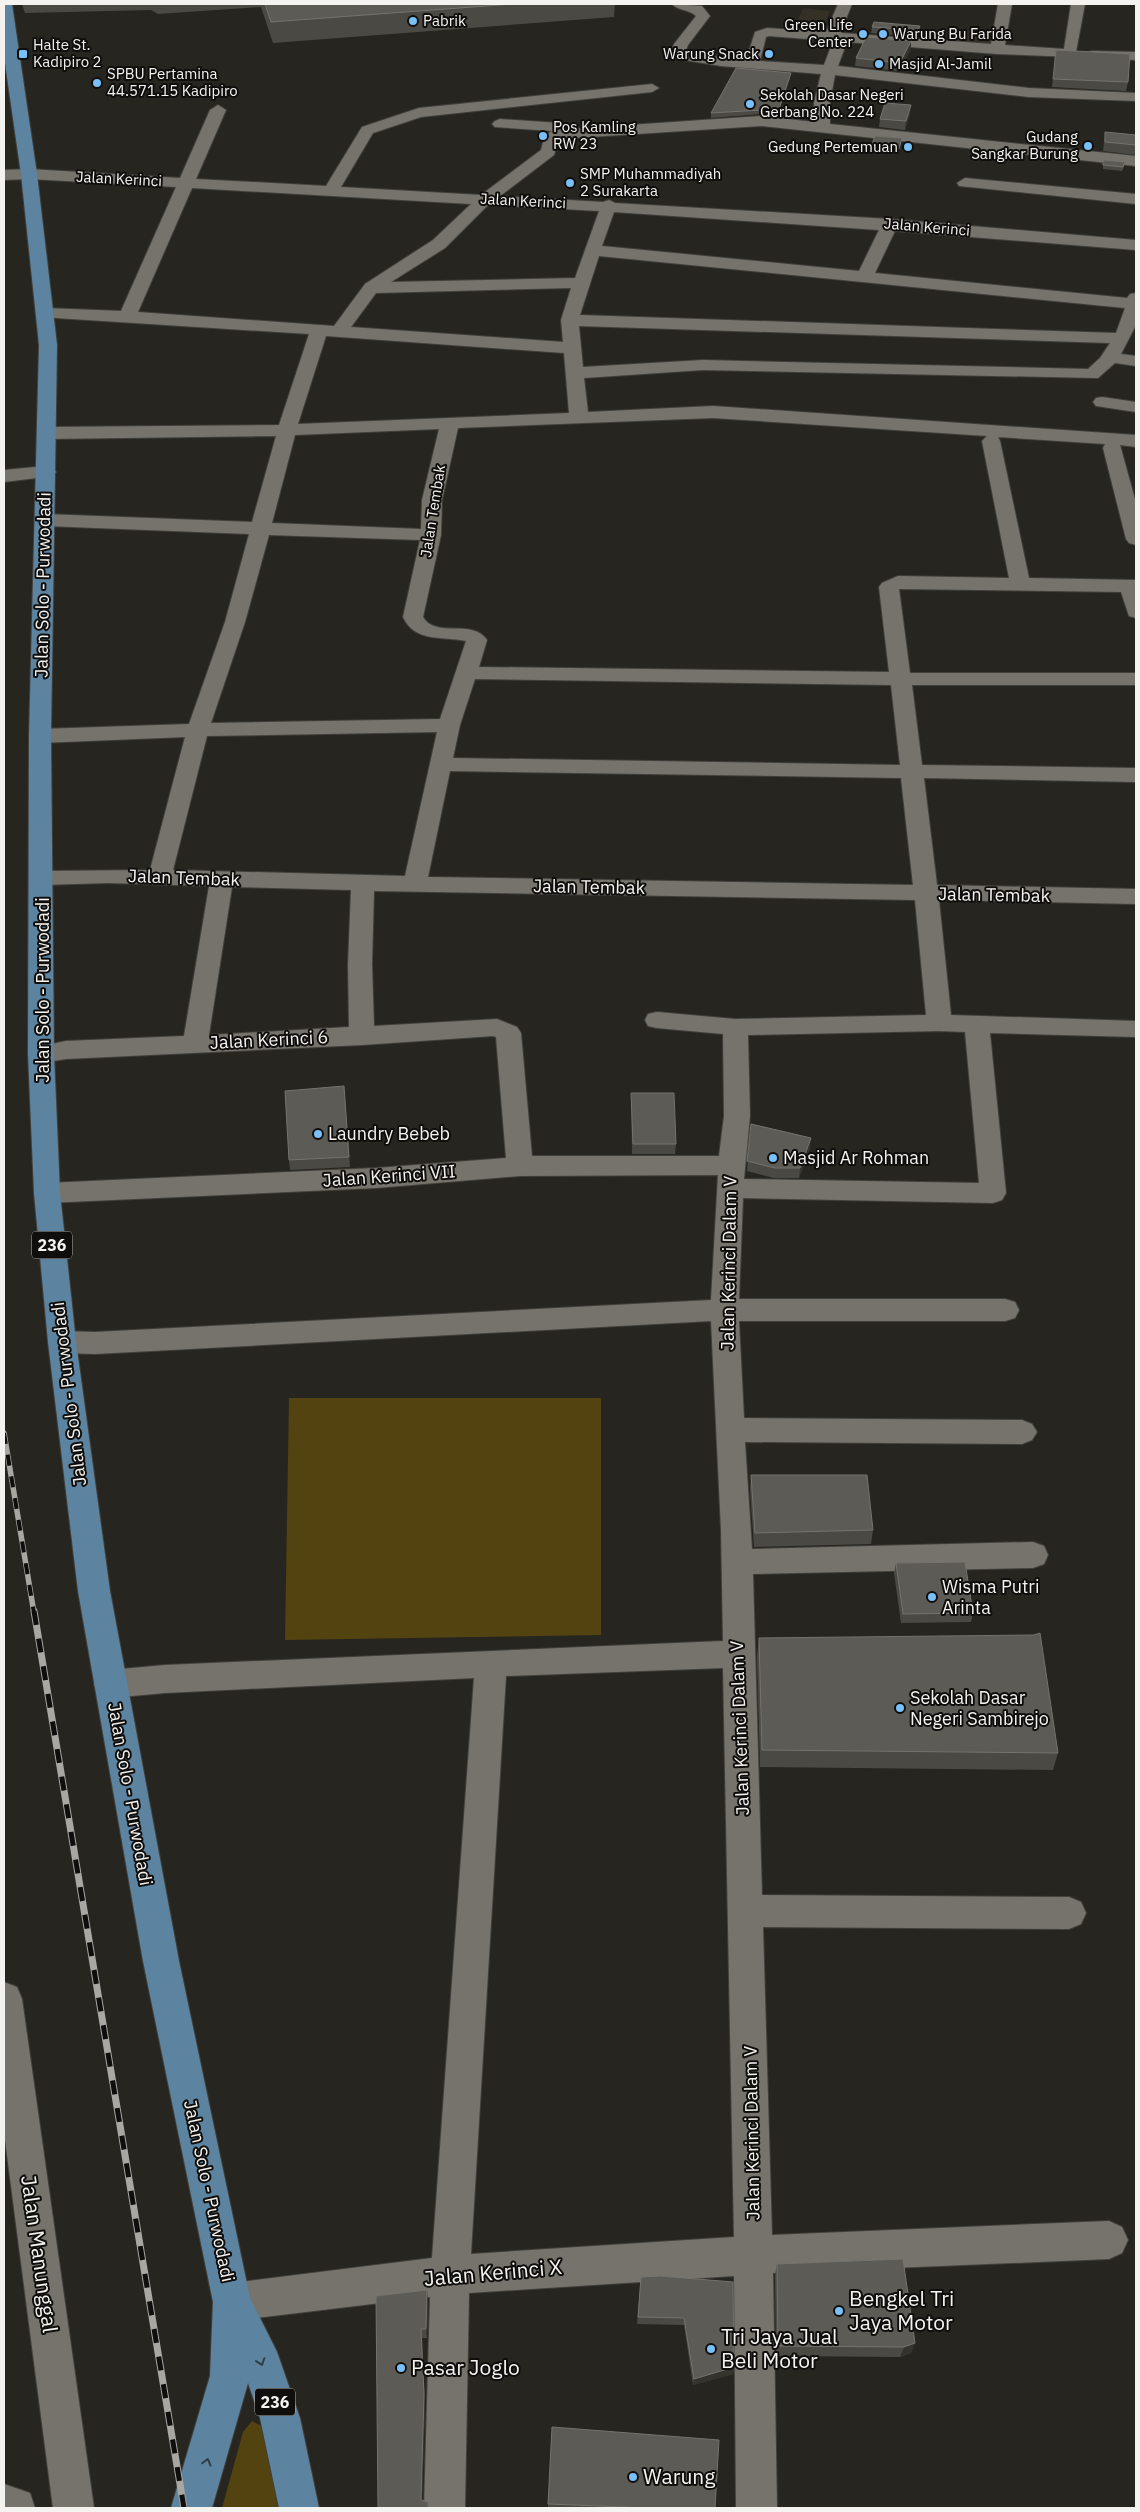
<svg xmlns="http://www.w3.org/2000/svg" width="1140" height="2512" font-family="'IBM Plex Sans',sans-serif">
  <rect width="100%" height="100%" fill="#27251f"/>
  <path fill="#343025" d="M 803,8 L 830,11 L 825,24 L 812,25 L 812,33 L 793,32 Z
    M 953,29 L 993,32 L 991,48 L 952,44 Z"/>
  <path fill="#524310" d="M 289,1398 L 601,1398 L 601,1635 L 285,1640 Z
    M 252,2421 L 263,2427 L 282,2508 L 222,2508 L 243,2432 Z"/>
  <g fill="none" stroke-linecap="round" stroke-linejoin="round">
    <g stroke="#42403c" stroke-width="2">
      <path id="minor" d="M 672,4 L 702,6 L 710,16 L 688,45 L 685,53 L 746,60 L 755,32 L 767,28 L 826,32 L 838,4 L 852,4 L 841,32 L 842,33 L 991,44 L 998,4 L 1012,4 L 1005,45 L 1064,49 L 1071,4 L 1085,4 L 1075,57 L 997,54 L 847,42 L 838,66 L 1029,88 L 1136,93 L 1136,101 L 1029,97 L 835,75 L 830,102 L 830,124 L 1136,156 L 1136,166 L 761,126 L 559,139 L 554,155 L 500,196 L 603,202 L 609,200 L 615,203 L 890,219 L 1136,240 L 1136,250 L 895,231 L 875,273 L 1127,298 L 1130,294 L 1136,293 L 1136,325 L 1121,354 L 1136,356 L 1136,366 L 1115,363 L 1098,378 L 703,370 L 584,378 L 588,412 L 713,406 L 1136,435 L 1136,447 L 1120,445 L 1136,503 L 1136,545 L 1129,543 L 1126,539 L 1103,448 L 1105,444 L 998,437 L 1000,441 L 1029,578 L 1136,580 L 1136,618 L 1129,616 L 1121,592 L 899,589 L 910,673 L 1136,673 L 1136,685 L 912,685 L 922,765 L 1136,768 L 1136,782 L 924,778 L 937,885 L 1136,889 L 1136,904 L 939,900 L 951,1015 L 1136,1021 L 1136,1037 L 990,1033 L 1006,1193 L 1002,1200 L 993,1203 L 743,1198 L 739,1299 L 1005,1299 L 1015,1302 L 1019,1310 L 1015,1318 L 1005,1321 L 739,1321 L 744,1418 L 1022,1420 L 1032,1424 L 1037,1432 L 1032,1440 L 1022,1444 L 745,1442 L 752,1549 L 1033,1542 L 1044,1546 L 1048,1555 L 1044,1564 L 1033,1568 L 753,1574 L 762,1895 L 1069,1897 L 1081,1902 L 1086,1913 L 1081,1924 L 1069,1929 L 763,1927 L 772,2235 L 1109,2221 L 1122,2227 L 1128,2240 L 1122,2253 L 1109,2259 L 773,2273 L 777,2508 L 736,2508 L 734,2276 L 469,2293 L 465,2508 L 424,2508 L 430,2297 L 232,2321 L 218,2316 L 213,2302 L 218,2288 L 232,2283 L 432,2258 L 474,1678 L 165,1693 L 110,1698 L 99,1694 L 94,1684 L 99,1674 L 110,1670 L 165,1665 L 723,1641 L 721,1530 L 711,1321 L 95,1354 L 62,1353 L 52,1350 L 48,1342 L 52,1334 L 62,1331 L 95,1332 L 711,1300 L 718,1175 L 520,1176 L 376,1188 L 47,1203 L 38,1200 L 34,1193 L 38,1186 L 47,1183 L 376,1168 L 506,1158 L 496,1037 L 493,1036 L 362,1045 L 66,1059 L 41,1063 L 32,1060 L 28,1054 L 32,1048 L 66,1041 L 184,1036 L 209,886 L 108,883 L 42,885 L 34,883 L 30,878 L 34,873 L 42,871 L 150,870 L 185,737 L 40,743 L 32,741 L 29,736 L 32,731 L 40,729 L 189,724 L 225,622 L 249,534 L 45,526 L 38,524 L 35,520 L 38,516 L 45,514 L 252,522 L 276,436 L 47,439 L 40,437 L 38,433 L 40,429 L 47,427 L 279,425 L 309,334 L 40,317 L 37,313 L 40,309 L 46,308 L 121,311 L 176,187 L 29,179 L 4,180 L 4,170 L 29,169 L 180,178 L 210,110 L 218,105 L 226,110 L 196,179 L 326,186 L 362,127 L 419,108 L 652,84 L 659,88 L 652,92 L 421,117 L 373,133 L 341,187 L 481,195 L 541,150 L 545,135 L 552,131 L 495,127 L 492,124 L 495,121 L 500,119 L 559,123 L 562,126 L 556,130 L 761,116 L 814,122 L 814,102 L 821,74 L 721,66 L 672,58 L 670,55 L 674,44 L 696,16 C 689,9 678,11 672,4 ZM 769,36 L 833,41 L 824,65 L 760,61 L 766,37 ZM 192,188 L 471,204 L 433,240 L 365,284 L 334,326 L 138,312 ZM 488,205 L 599,211 L 575,278 L 391,282 L 445,248 ZM 614,212 L 879,230 L 859,271 L 602,246 ZM 599,256 L 1125,308 L 1116,333 L 580,315 ZM 571,288 L 561,320 L 563,342 L 351,327 L 376,293 ZM 579,326 L 1110,343 L 1100,358 L 1088,369 L 703,360 L 583,367 ZM 326,336 L 564,353 L 569,413 L 298,424 ZM 713,418 L 987,436 L 982,441 L 1009,578 L 898,576 L 882,583 L 879,587 L 889,672 L 479,667 L 487,640 C 472,618 436,639 423,617 L 441,535 L 442,500 L 458,428 ZM 439,429 L 422,500 L 421,529 L 272,523 L 295,435 ZM 269,535 L 420,540 L 403,617 C 415,643 443,636 466,641 L 440,719 L 211,723 L 245,622 ZM 475,679 L 891,685 L 900,765 L 453,758 L 460,725 ZM 437,732 L 405,876 L 173,870 L 207,736 ZM 450,771 L 901,778 L 913,885 L 428,877 ZM 232,887 L 351,890 L 348,964 L 349,1027 L 209,1035 ZM 374,891 L 915,900 L 926,1015 L 735,1019 L 657,1012 L 648,1014 L 645,1020 L 648,1026 L 657,1028 L 723,1034 L 724,1116 L 719,1156 L 532,1156 L 521,1033 L 517,1027 L 497,1019 L 374,1026 L 372,964 ZM 939,1031 L 965,1032 L 979,1183 L 744,1179 L 750,1116 L 748,1035 ZM 723,1668 L 734,2237 L 471,2254 L 506,1676 Z
        M 1093,51 L 1136,52 L 1136,60 L 1088,58 L 1086,55 L 1088,52 Z
        M 965,178 L 1136,194 L 1136,204 L 959,186 L 957,183 Z
        M 1102,397 L 1136,402 L 1136,412 L 1096,406 L 1093,402 L 1096,398 Z
        M 46,466 L 53,468 L 56,472 L 53,476 L 4,482 L 4,470 Z
        M 4,1982 L 17,1987 L 22,1999 L 94,2508 L 53,2508 L 4,2132 Z
        M 4,2484 L 30,2493 L 35,2508 L 4,2508 Z"/>
    </g>
    <g stroke="#42403c" stroke-width="2">
      <path id="major" d="M 4,4 L 12,4 L 37,174 L 57,345 L 51,736 L 54,1054 L 60,1193 L 76,1342 L 110,1591 L 179,1961 L 250,2298 L 277,2352 L 300,2418 L 319,2508 L 279,2508 L 260,2418 L 248,2383 L 212,2508 L 171,2508 L 210,2376 L 213,2302 L 143,1961 L 78,1591 L 48,1342 L 34,1193 L 28,1054 L 29,736 L 39,345 L 21,174 L 4,56 Z"/>
    </g>
    <use href="#minor" fill="#75736c" fill-rule="evenodd"/>
    <use href="#major" fill="#5c839f" fill-rule="evenodd"/>
    <g stroke="#a8a7a2" stroke-width="5.5">
      <path id="rail-far1" d="M 4,1433 L 34,1613"/>
    </g>
    <g stroke="#a8a7a2" stroke-width="7">
      <path id="rail" d="M 34,1611 L 184,2508"/>
    </g>
    <use href="#rail-far1" stroke="#0f0e0c" stroke-width="4" stroke-dasharray="11" stroke-linecap="butt"/>
    <use href="#rail" stroke="#0f0e0c" stroke-width="5" stroke-dasharray="14" stroke-linecap="butt"/>
  </g>
  <path fill="#4b4943" d="M 22,4 L 615,4 L 614,17 L 273,43 L 261,7 L 158,14 L 151,10 L 25,13 Z
    M 920,26 L 919,33 L 917,37 L 871,33 L 872,27 Z
    M 911,49 L 899,71 L 855,66 L 856,58 Z
    M 1056,50 L 1128,82 L 1126,91 L 1052,87 Z
    M 790,77 L 777,116 L 761,114 L 711,118 L 711,113 Z
    M 910,114 L 905,130 L 879,127 L 880,119 Z
    M 1105,132 L 1136,135 L 1136,155 L 1103,151 Z
    M 902,138 L 898,153 L 872,149 L 872,144 Z
    M 1103,160 L 1124,167 L 1122,171 L 1103,169 Z
    M 631,1093 L 676,1144 L 675,1154 L 632,1154 Z
    M 345,1096 L 350,1167 L 290,1170 L 289,1160 Z
    M 751,1124 L 810,1148 L 799,1178 L 774,1178 L 747,1171 Z
    M 751,1475 L 873,1530 L 871,1544 L 754,1547 L 750,1489 Z
    M 896,1563 L 973,1613 L 971,1622 L 901,1623 L 894,1573 Z
    M 759,1638 L 1058,1753 L 1053,1770 L 760,1767 L 757,1656 Z
    M 777,2264 L 915,2343 L 911,2353 L 900,2357 L 776,2356 L 775,2275 Z
    M 641,2277 L 734,2367 L 733,2374 L 693,2385 L 684,2325 L 637,2324 Z
    M 428,2299 L 427,2338 L 422,2338 L 425,2403 L 422,2500 L 378,2508 Z
    M 548,2504 L 715,2508 L 548,2508 Z"/>
  <path fill="#35332d" d="M 920,26 L 919,33 L 917,37 L 918,30 Z
    M 911,41 L 911,49 L 899,71 L 900,63 Z
    M 911,105 L 910,114 L 905,130 L 906,121 Z
    M 811,1138 L 810,1148 L 799,1178 L 800,1168 Z
    M 427,2290 L 428,2299 L 427,2338 L 426,2329 Z
    M 421,2329 L 422,2338 L 425,2403 L 422,2508 L 421,2500 Z
    M 915,2343 L 911,2353 L 900,2357 L 904,2347 Z
    M 734,2367 L 733,2374 L 693,2385 L 694,2379 Z"/>
  <path fill="#5d5b55" stroke="#75736e" d="M 265,4 L 513,4 L 271,22 Z
    M 874,22 L 920,26 L 918,30 L 872,27 Z
    M 866,37 L 911,41 L 900,63 L 856,58 Z
    M 1056,50 L 1130,54 L 1128,82 L 1053,79 Z
    M 736,68 L 791,73 L 778,112 L 761,110 L 711,113 Z
    M 885,103 L 911,105 L 906,121 L 880,119 Z
    M 1105,132 L 1136,135 L 1136,145 L 1105,142 Z
    M 875,136 L 902,138 L 899,149 L 872,144 Z
    M 1103,160 L 1125,162 L 1123,167 L 1103,165 Z
    M 344,1086 L 349,1157 L 289,1160 L 285,1091 Z
    M 631,1093 L 674,1093 L 676,1144 L 633,1144 Z
    M 751,1124 L 811,1138 L 800,1168 L 775,1168 L 747,1161 Z
    M 751,1475 L 867,1475 L 873,1530 L 755,1533 Z
    M 965,1562 L 973,1613 L 903,1614 L 896,1563 Z
    M 1040,1633 L 1058,1753 L 762,1750 L 759,1638 L 1034,1635 Z
    M 903,2259 L 915,2343 L 904,2347 L 778,2346 L 777,2264 Z
    M 660,2276 L 733,2282 L 734,2367 L 694,2379 L 684,2318 L 638,2317 L 641,2277 Z
    M 427,2290 L 426,2329 L 421,2329 L 424,2394 L 421,2500 L 428,2502 L 428,2508 L 378,2508 L 376,2296 Z
    M 552,2427 L 719,2440 L 715,2508 L 649,2508 L 548,2504 Z"/>
  <defs><path id="oneway-chevron" d="M-2-3.5L2.5 0L-2 3.5" fill="none" stroke-width="1.6" stroke-linecap="round" stroke-linejoin="round" transform="scale(1.25)"/></defs>
  <g stroke="#2e3d47">
    <use href="#oneway-chevron" transform="translate(261 2362) rotate(71)"/>
    <use href="#oneway-chevron" transform="translate(207 2462) rotate(-75)"/>
  </g>
  <g fill="#79bff8" stroke="#0f0e0c" stroke-width="2">
    <circle cx="413" cy="21" r="5"/>
    <circle cx="863" cy="34" r="5"/>
    <circle cx="883" cy="34" r="5"/>
    <rect x="18" y="49" width="10" height="10" rx="2.5"/>
    <circle cx="769" cy="54" r="5"/>
    <circle cx="879" cy="64" r="5"/>
    <circle cx="97" cy="83" r="5"/>
    <circle cx="750" cy="104" r="5"/>
    <circle cx="543" cy="136" r="5"/>
    <circle cx="1088" cy="146" r="5"/>
    <circle cx="908" cy="147" r="5"/>
    <circle cx="570" cy="183" r="5"/>
    <circle cx="318" cy="1134" r="5"/>
    <circle cx="773" cy="1158" r="5"/>
    <circle cx="932" cy="1597" r="5"/>
    <circle cx="900" cy="1708" r="5"/>
    <circle cx="839" cy="2311" r="5"/>
    <circle cx="711" cy="2349" r="5"/>
    <circle cx="401" cy="2368" r="5"/>
    <circle cx="633" cy="2477" r="5"/>
  </g>
  <g text-anchor="middle" stroke-width="4" stroke-linejoin="round" paint-order="stroke">
    <g font-size="15" fill="#f4f3ef" stroke="#0f0e0c" text-anchor="start">
      <text x="423" y="26">Pabrik</text>
      <text x="853" y="30" text-anchor="end">Green Life<tspan x="853" dy="17">Center</tspan></text>
      <text x="893" y="39">Warung Bu Farida</text>
      <text x="33" y="50">Halte St.<tspan x="33" dy="17">Kadipiro 2</tspan></text>
      <text x="759" y="59" text-anchor="end">Warung Snack</text>
      <text x="889" y="69">Masjid Al-Jamil</text>
      <text x="107" y="79">SPBU Pertamina<tspan x="107" dy="17">44.571.15 Kadipiro</tspan></text>
      <text x="760" y="100">Sekolah Dasar Negeri<tspan x="760" dy="17">Gerbang No. 224</tspan></text>
      <text x="553" y="132">Pos Kamling<tspan x="553" dy="17">RW 23</tspan></text>
      <text x="1078" y="142" text-anchor="end">Gudang<tspan x="1078" dy="17">Sangkar Burung</tspan></text>
      <text x="898" y="152" text-anchor="end">Gedung Pertemuan</text>
      <text x="580" y="179">SMP Muhammadiyah<tspan x="580" dy="17">2 Surakarta</tspan></text>
    </g>
    <g font-size="15" fill="#f4f3ef" stroke="#0f0e0c">
      <text transform="translate(119 179) rotate(3)" y="5">Jalan Kerinci</text>
      <text transform="translate(523 201) rotate(3)" y="5">Jalan Kerinci</text>
      <text transform="translate(927 227) rotate(5)" y="5">Jalan Kerinci</text>
      <text transform="translate(433 511) rotate(-81)" y="5">Jalan Tembak</text>
    </g>
    <g fill="#0f0e0c" stroke="#afaeab" stroke-width="1">
      <rect x="32" y="1231.5" width="40" height="27" rx="4"/>
      <rect x="255" y="2388.5" width="40" height="27" rx="4"/>
    </g>
    <g font-size="16" font-weight="bold" fill="#f4f3ef">
      <text x="52" y="1251">236</text>
      <text x="275" y="2408">236</text>
    </g>
    <g font-size="18" fill="#f4f3ef" stroke="#0f0e0c">
      <text transform="translate(43 585) rotate(-89)" y="6">Jalan Solo - Purwodadi</text>
      <text transform="translate(184 878) rotate(2)" y="6">Jalan Tembak</text>
      <text transform="translate(589 887) rotate(1)" y="6">Jalan Tembak</text>
      <text transform="translate(994 895) rotate(1)" y="6">Jalan Tembak</text>
      <text transform="translate(43 990) rotate(-90)" y="6">Jalan Solo - Purwodadi</text>
      <text transform="translate(269 1040) rotate(-3)" y="6">Jalan Kerinci 6</text>
      <text transform="translate(389 1176) rotate(-4)" y="6">Jalan Kerinci VII</text>
      <text transform="translate(729 1263) rotate(-89)" y="6">Jalan Kerinci Dalam V</text>
      <text transform="translate(69 1394) rotate(-97)" y="6">Jalan Solo - Purwodadi</text>
      <text transform="translate(740 1728) rotate(-92)" y="6">Jalan Kerinci Dalam V</text>
      <text transform="translate(130 1794) rotate(80)" y="6">Jalan Solo - Purwodadi</text>
      <text transform="translate(752 2133) rotate(-91)" y="6">Jalan Kerinci Dalam V</text>
      <text transform="translate(209 2191) rotate(78)" y="6">Jalan Solo - Purwodadi</text>
    </g>
    <g font-size="18" fill="#f4f3ef" stroke="#0f0e0c" text-anchor="start">
      <text x="328" y="1140">Laundry Bebeb</text>
      <text x="783" y="1164">Masjid Ar Rohman</text>
      <text x="942" y="1593">Wisma Putri<tspan x="942" dy="21">Arinta</tspan></text>
      <text x="910" y="1704">Sekolah Dasar<tspan x="910" dy="21">Negeri Sambirejo</tspan></text>
    </g>
    <g font-size="21" fill="#f4f3ef" stroke="#0f0e0c">
      <text transform="translate(39 2254) rotate(82)" y="7">Jalan Manunggal</text>
      <text transform="translate(493 2273) rotate(-5)" y="7">Jalan Kerinci X</text>
    </g>
    <g font-size="21" fill="#f4f3ef" stroke="#0f0e0c" text-anchor="start">
      <text x="849" y="2306">Bengkel Tri<tspan x="849" dy="24">Jaya Motor</tspan></text>
      <text x="721" y="2344">Tri Jaya Jual<tspan x="721" dy="24">Beli Motor</tspan></text>
      <text x="411" y="2375">Pasar Joglo</text>
      <text x="643" y="2484">Warung</text>
    </g>
  </g>
  <rect width="1140" height="2512" fill="none" stroke="#f4f3ef" stroke-width="10"/>
</svg>
